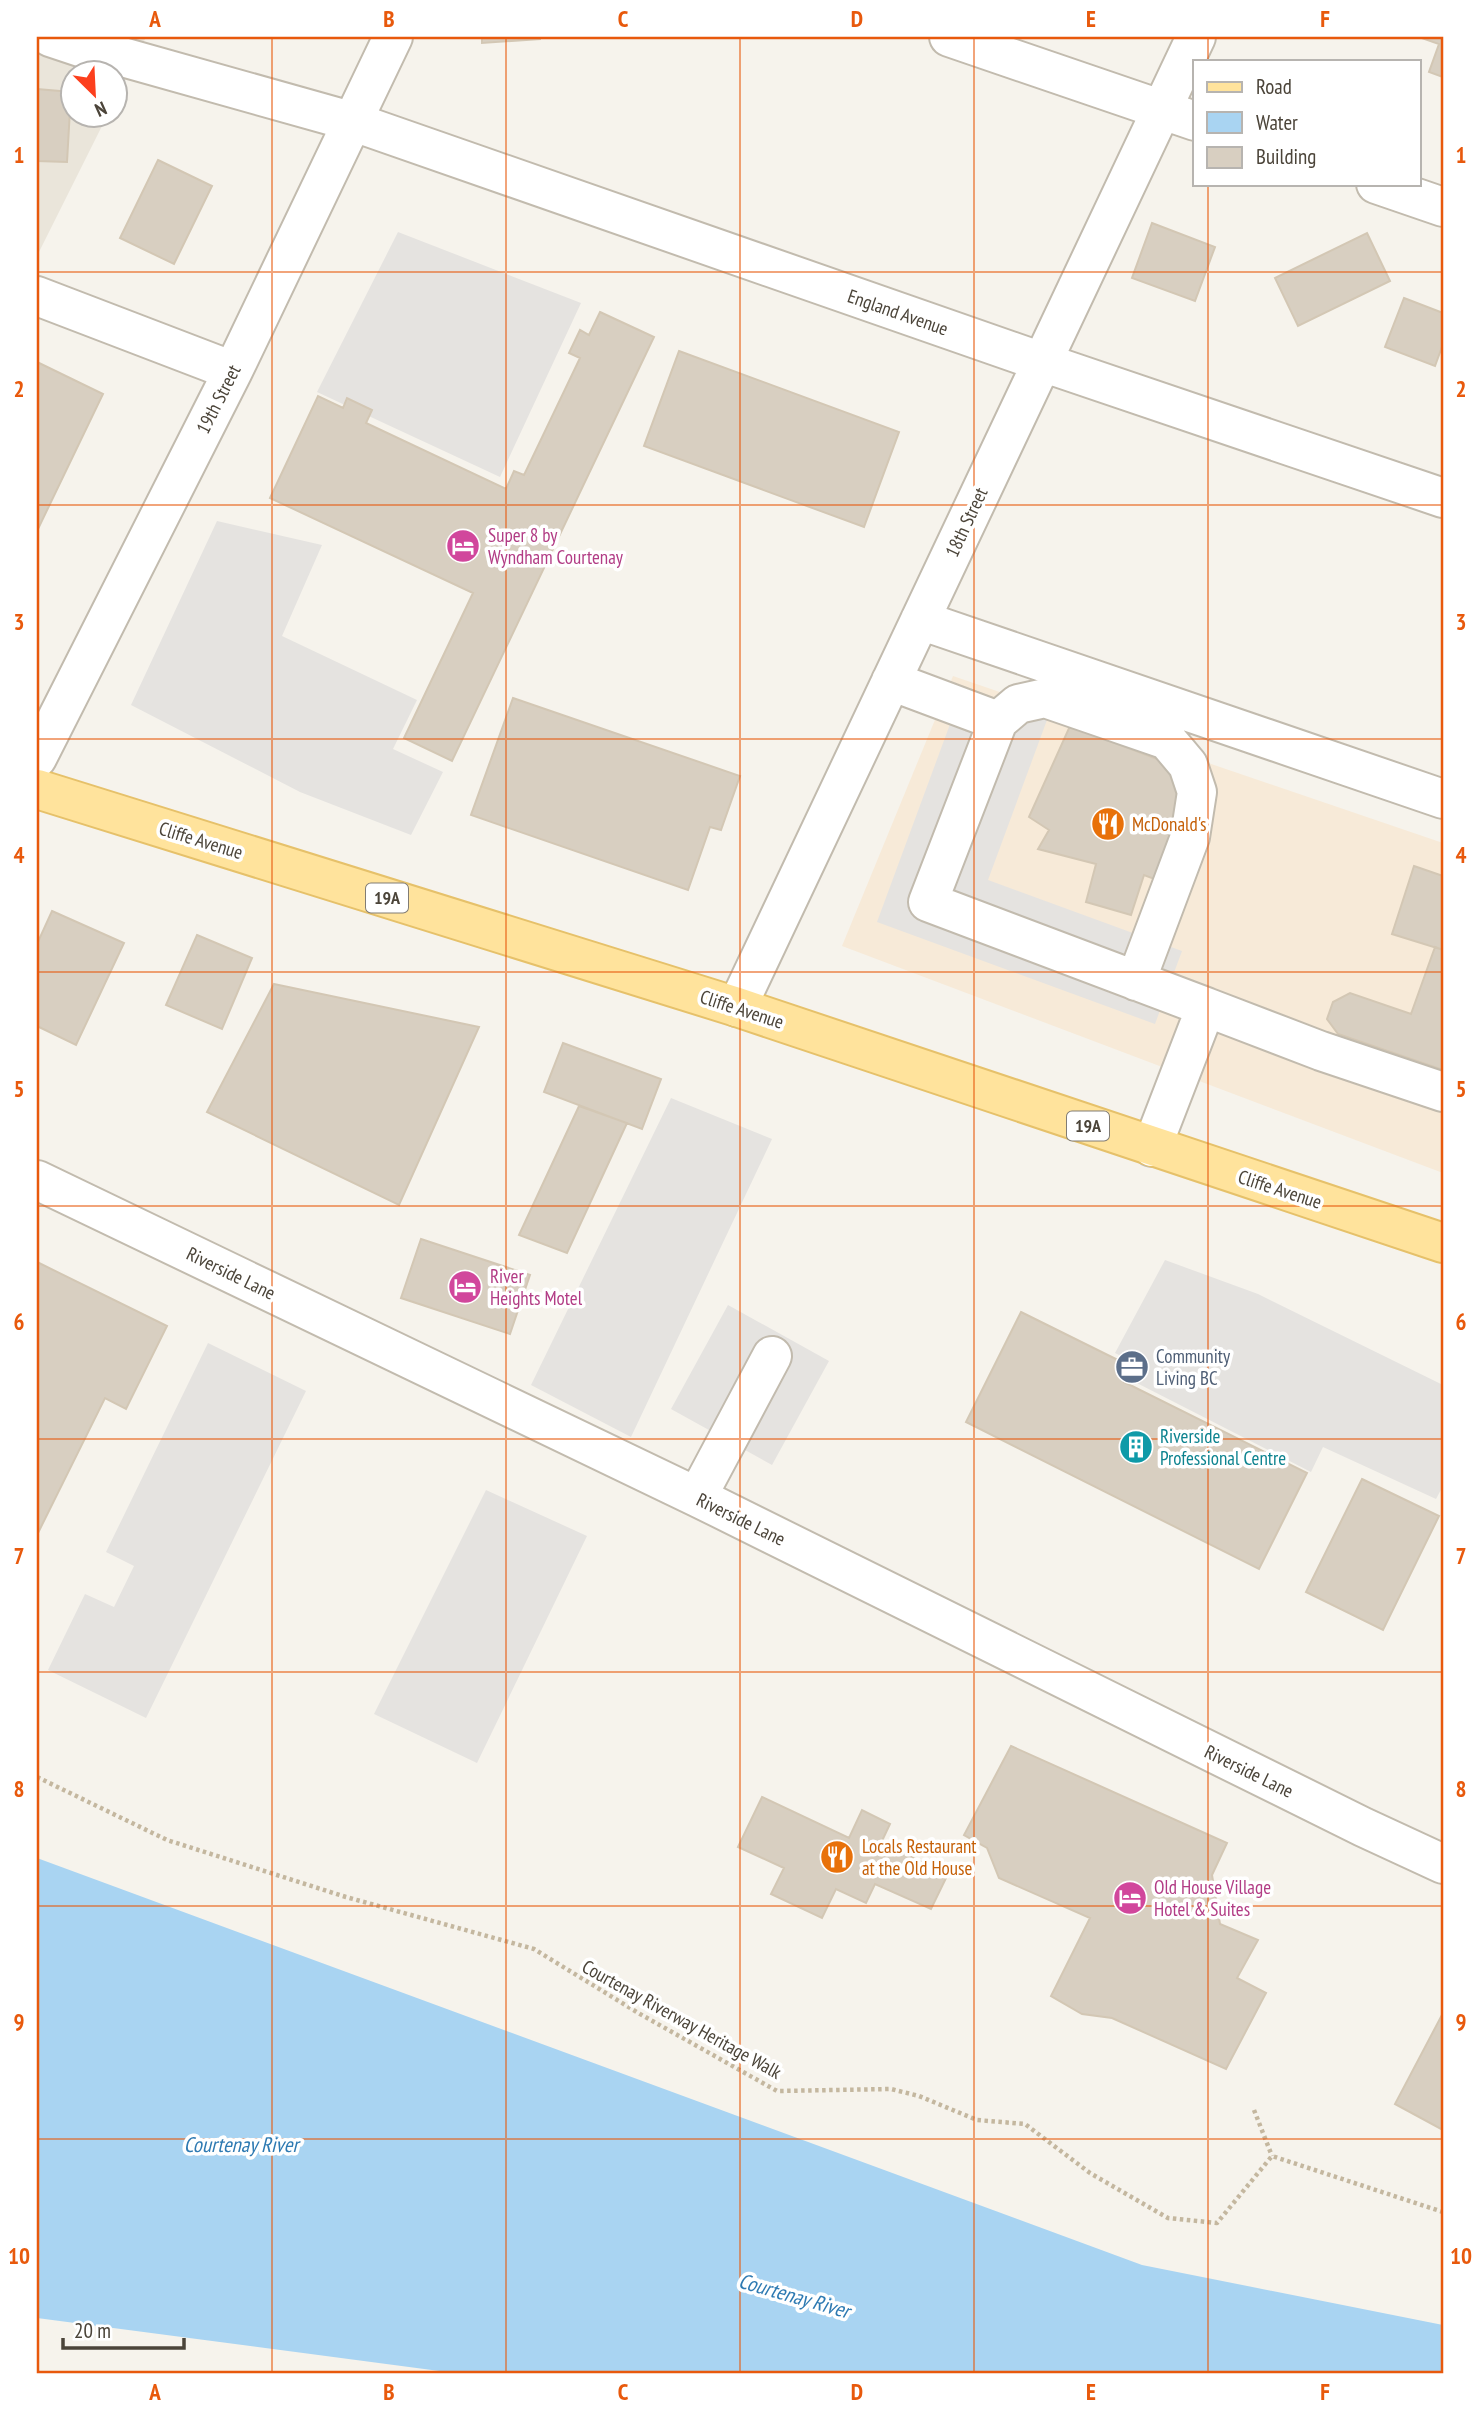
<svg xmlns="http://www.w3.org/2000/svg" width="1480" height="2411" font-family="'PT Sans Narrow',sans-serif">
  <rect width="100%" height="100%" fill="#f6f3ec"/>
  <path fill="#eae5da" d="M 37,37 L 146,37 L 116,99 L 116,74 L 74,74 L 74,116 L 107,116 L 37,256 Z"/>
  <path fill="#f7ead8" d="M 953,676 L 1443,843 L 1443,1173 L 842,946 Z"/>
  <path fill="#e5e3e0" d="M 398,232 L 581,303 L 500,477 L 317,392 Z
    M 217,521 L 322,545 L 282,636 L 417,700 L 393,749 L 443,772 L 411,835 L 300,792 L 131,705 Z
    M 963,689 L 1047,720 L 988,880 L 1182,951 L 1155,1024 L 877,922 Z
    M 671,1098 L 772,1139 L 631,1437 L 531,1385 Z
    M 1165,1260 L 1258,1294 L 1443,1385 L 1443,1486 L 1436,1499 L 1323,1447 L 1311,1472 L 1129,1379 L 1139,1365 L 1115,1353 Z
    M 728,1305 L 829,1361 L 772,1465 L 671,1409 Z
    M 208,1343 L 306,1391 L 146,1718 L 48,1670 L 85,1594 L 114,1607 L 134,1566 L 106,1552 Z
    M 486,1490 L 587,1536 L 477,1763 L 374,1714 Z"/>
  <path fill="#a9d4f2" d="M 37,1858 L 1142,2265 L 1443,2325 L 1443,2374 L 462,2374 L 37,2318 Z"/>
  <path fill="#d8cfc1" stroke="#d3c7b4" stroke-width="2" d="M 482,37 L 540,37 L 540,39 L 482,43 Z
    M 1419,37 L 1443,37 L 1443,77 L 1429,72 L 1439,44 Z
    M 37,89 L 71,92 L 67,162 L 37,161 Z
    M 158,160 L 212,186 L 174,264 L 120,238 Z
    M 1152,223 L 1215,247 L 1195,301 L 1132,278 Z
    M 1367,233 L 1390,281 L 1298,326 L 1275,278 Z
    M 1404,298 L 1443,313 L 1443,344 L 1435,366 L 1385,347 Z
    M 600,312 L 654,337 L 452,761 L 404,738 L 473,593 L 270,498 L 318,396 L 343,408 L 347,398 L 372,410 L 366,423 L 506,489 L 514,471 L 524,475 L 580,358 L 569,353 L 580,330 L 589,335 Z
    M 679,351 L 899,432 L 864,527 L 644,446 Z
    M 37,362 L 103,394 L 37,531 Z
    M 513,698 L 740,776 L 721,830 L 710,827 L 688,890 L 471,815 Z
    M 1070,726 L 1173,765 L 1186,799 L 1157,880 L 1144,875 L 1131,915 L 1086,902 L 1096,864 L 1038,849 L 1049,830 L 1029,817 Z
    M 1414,866 L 1443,876 L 1443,950 L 1392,934 Z
    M 52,911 L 124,943 L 76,1045 L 37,1026 L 37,944 Z
    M 197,935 L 252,958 L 222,1029 L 166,1005 Z
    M 1435,947 L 1443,950 L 1443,1070 L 1338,1034 L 1327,1019 L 1333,1002 L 1350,993 L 1411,1014 Z
    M 274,984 L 479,1027 L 399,1205 L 207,1112 Z
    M 563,1043 L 661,1079 L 642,1129 L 544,1092 Z
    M 579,1106 L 627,1123 L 567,1253 L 519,1235 Z
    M 421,1239 L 530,1275 L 510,1334 L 401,1298 Z
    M 37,1262 L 167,1326 L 126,1409 L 105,1398 L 37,1535 Z
    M 1021,1312 L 1132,1367 L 1124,1382 L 1307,1473 L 1259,1569 L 966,1422 Z
    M 1362,1479 L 1439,1516 L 1383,1630 L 1306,1592 Z
    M 1011,1746 L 1227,1843 L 1212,1875 L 1220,1924 L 1258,1940 L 1237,1978 L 1266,1993 L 1226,2069 L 1112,2018 L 1082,2014 L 1051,1996 L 1090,1918 L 999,1878 L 987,1848 L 964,1835 Z
    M 762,1797 L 849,1838 L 862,1810 L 890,1824 L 881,1843 L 948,1874 L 931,1909 L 875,1884 L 866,1903 L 836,1889 L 822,1918 L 771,1894 L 784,1868 L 738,1847 Z
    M 1443,2013 L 1443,2130 L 1395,2104 Z"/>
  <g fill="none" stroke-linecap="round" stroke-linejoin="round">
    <g stroke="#c2bbae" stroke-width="42">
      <path id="minor" d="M 50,37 L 113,58 L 119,56 L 354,122 L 1042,362 L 1443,498
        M 949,37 L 1195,121
        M 1376,184 L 1443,207
        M 37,296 L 233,371
        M 920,620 L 1443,799
        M 891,681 L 998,721 L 928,902 L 1206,1007 L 1152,1147
        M 998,721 L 1018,704 L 1045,698 L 1167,740 L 1188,765 L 1197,792 L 1190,837 L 1136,981
        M 37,758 L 233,371 L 393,37
        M 737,1007 L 1196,37
        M 1206,1007 L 1321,1051 L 1443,1092
        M 37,1180 L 697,1497 L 1363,1827 L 1443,1864
        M 697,1497 L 772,1356"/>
    </g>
    <g stroke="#e6c16a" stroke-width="42">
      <path id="major" d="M 37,789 L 737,1007 L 1443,1243"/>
    </g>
    <path stroke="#c4b79f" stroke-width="4.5" stroke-dasharray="3.5 3.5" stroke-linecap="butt" d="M 37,1777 L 167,1840 L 346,1897 L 534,1949 L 640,2014 L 777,2091 L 891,2089 L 919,2096 L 977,2120 L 1025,2124 L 1090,2173 L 1168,2218 L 1217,2223 L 1272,2156 L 1443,2212
      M 1254,2110 L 1272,2156"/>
    <use href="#minor" stroke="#fff" stroke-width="38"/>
    <use href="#major" stroke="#ffe39c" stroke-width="38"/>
  </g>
  <path fill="none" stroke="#e8590c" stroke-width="2" stroke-opacity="0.55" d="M 272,37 L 272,2374M 506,37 L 506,2374M 740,37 L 740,2374M 974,37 L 974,2374M 1208,37 L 1208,61M 1208,184 L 1208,2374M 37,272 L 1443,272M 37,505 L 1443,505M 37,739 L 1443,739M 37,972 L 1443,972M 37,1206 L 1443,1206M 37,1439 L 1443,1439M 37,1672 L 1443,1672M 37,1906 L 1443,1906M 37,2139 L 1443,2139"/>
  <defs>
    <g id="hotel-disc" transform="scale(1.75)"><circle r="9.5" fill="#d1479c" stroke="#fff"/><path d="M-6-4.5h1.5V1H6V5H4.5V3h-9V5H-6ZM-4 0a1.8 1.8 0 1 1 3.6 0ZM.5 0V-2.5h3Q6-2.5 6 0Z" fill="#fff"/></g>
    <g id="restaurant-disc" transform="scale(1.75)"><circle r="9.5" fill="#e8710a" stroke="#fff"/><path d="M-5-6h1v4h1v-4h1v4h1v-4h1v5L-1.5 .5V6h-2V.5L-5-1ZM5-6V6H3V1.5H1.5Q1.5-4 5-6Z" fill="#fff"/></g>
    <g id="office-disc" transform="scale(1.75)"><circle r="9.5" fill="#5c6f8a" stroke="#fff"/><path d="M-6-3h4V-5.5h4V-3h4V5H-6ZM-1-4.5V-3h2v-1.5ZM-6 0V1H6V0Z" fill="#fff"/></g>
    <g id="building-disc" transform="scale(1.75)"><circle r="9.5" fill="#0f9aa8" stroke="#fff"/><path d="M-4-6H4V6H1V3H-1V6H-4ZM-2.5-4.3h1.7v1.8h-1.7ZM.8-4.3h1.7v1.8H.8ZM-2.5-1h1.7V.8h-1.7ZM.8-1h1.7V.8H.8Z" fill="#fff"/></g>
  </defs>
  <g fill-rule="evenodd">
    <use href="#hotel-disc" x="463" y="546"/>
    <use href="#restaurant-disc" x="1108" y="824"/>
    <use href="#hotel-disc" x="465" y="1287"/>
    <use href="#office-disc" x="1132" y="1367"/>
    <use href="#building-disc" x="1136" y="1447"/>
    <use href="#restaurant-disc" x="837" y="1857"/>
    <use href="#hotel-disc" x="1130" y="1898"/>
  </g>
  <g text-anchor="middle" stroke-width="7" stroke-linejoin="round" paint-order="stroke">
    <g fill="#fff" stroke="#817c74" stroke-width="2">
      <rect x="366" y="883.5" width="42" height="29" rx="5"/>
      <rect x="1067" y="1111.5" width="42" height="29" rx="5"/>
    </g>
    <g font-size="18" font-weight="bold" fill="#4b4439">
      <text x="387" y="904">19A</text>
      <text x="1088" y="1132">19A</text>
    </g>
    <g font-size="19" fill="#4b4439" stroke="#fff">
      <text transform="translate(898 312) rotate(19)" y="7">England Avenue</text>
      <text transform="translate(218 399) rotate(-63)" y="7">19th Street</text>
      <text transform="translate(966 522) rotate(-65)" y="7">18th Street</text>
      <text transform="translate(201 840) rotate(17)" y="7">Cliffe Avenue</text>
      <text transform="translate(742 1009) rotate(18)" y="7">Cliffe Avenue</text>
      <text transform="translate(1280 1189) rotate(18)" y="7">Cliffe Avenue</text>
      <text transform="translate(231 1273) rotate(26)" y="7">Riverside Lane</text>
      <text transform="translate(741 1519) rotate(26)" y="7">Riverside Lane</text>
      <text transform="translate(1249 1771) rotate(26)" y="7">Riverside Lane</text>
      <text transform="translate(682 2019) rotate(29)" y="7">Courtenay Riverway Heritage Walk</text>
    </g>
    <g font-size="19" fill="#b23c85" stroke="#fff" text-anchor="start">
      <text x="488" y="542">Super 8 by<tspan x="488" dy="22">Wyndham Courtenay</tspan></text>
      <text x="490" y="1283">River<tspan x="490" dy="22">Heights Motel</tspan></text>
      <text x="1154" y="1894">Old House Village<tspan x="1154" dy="22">Hotel &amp; Suites</tspan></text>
    </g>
    <g font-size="19" fill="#c56008" stroke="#fff" text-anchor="start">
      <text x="1132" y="831">McDonald's</text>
      <text x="862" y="1853">Locals Restaurant<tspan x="862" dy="22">at the Old House</tspan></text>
    </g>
    <g font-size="19" fill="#4e5e75" stroke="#fff" text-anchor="start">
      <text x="1156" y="1363">Community<tspan x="1156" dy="22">Living BC</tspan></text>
    </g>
    <g font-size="19" fill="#0d838f" stroke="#fff" text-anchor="start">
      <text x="1160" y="1443">Riverside<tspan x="1160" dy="22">Professional Centre</tspan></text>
    </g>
    <g font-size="21" font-style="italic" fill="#2e7ab2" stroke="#fff">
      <text x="241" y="2152">Courtenay River</text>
      <text transform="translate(794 2296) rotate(16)" y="7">Courtenay River</text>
    </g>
  </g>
  <rect width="1480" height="2411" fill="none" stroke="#ffffff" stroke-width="77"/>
  <rect x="1193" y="60" width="228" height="126" fill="#ffffff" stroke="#b7b4b0" stroke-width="2"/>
  <rect x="1207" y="82" width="35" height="10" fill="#ffe39c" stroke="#b7b4b0" stroke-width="2"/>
  <text x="1256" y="94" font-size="21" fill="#4b4439">Road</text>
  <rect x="1207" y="112" width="35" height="21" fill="#a9d4f2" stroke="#b7b4b0" stroke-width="2"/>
  <text x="1256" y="130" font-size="21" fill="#4b4439">Water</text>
  <rect x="1207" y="147" width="35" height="21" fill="#d8cfc1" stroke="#b7b4b0" stroke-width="2"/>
  <text x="1256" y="164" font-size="21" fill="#4b4439">Building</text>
  <g transform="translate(94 94) rotate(156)"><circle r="33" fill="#ffffff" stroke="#b7b4b0" stroke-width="2"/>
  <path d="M0-5L12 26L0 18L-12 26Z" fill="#fc3f1d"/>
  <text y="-10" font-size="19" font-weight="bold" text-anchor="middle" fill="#4b4439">N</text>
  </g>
  <path d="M63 2338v10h121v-10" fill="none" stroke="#4b4439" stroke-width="3.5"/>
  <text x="74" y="2338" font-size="21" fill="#4b4439" stroke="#ffffff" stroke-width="5" paint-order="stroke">20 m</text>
  <rect x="38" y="38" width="1404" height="2334" fill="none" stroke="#e8590c" stroke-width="2.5"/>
  <g font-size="23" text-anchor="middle" font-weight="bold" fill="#e8590c">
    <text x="155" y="27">A</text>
    <text x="389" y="27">B</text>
    <text x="623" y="27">C</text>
    <text x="857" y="27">D</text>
    <text x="1091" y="27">E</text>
    <text x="1325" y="27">F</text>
    <text x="19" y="163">1</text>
    <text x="1461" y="163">1</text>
    <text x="19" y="397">2</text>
    <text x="1461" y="397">2</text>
    <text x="19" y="630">3</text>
    <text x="1461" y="630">3</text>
    <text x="19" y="863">4</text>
    <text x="1461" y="863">4</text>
    <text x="19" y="1097">5</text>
    <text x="1461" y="1097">5</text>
    <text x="19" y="1330">6</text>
    <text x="1461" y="1330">6</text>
    <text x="19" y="1564">7</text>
    <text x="1461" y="1564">7</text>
    <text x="19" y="1797">8</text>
    <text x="1461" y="1797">8</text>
    <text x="19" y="2030">9</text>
    <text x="1461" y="2030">9</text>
    <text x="19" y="2264">10</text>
    <text x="1461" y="2264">10</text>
    <text x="155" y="2400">A</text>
    <text x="389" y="2400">B</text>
    <text x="623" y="2400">C</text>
    <text x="857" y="2400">D</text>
    <text x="1091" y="2400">E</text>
    <text x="1325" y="2400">F</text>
  </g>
</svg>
